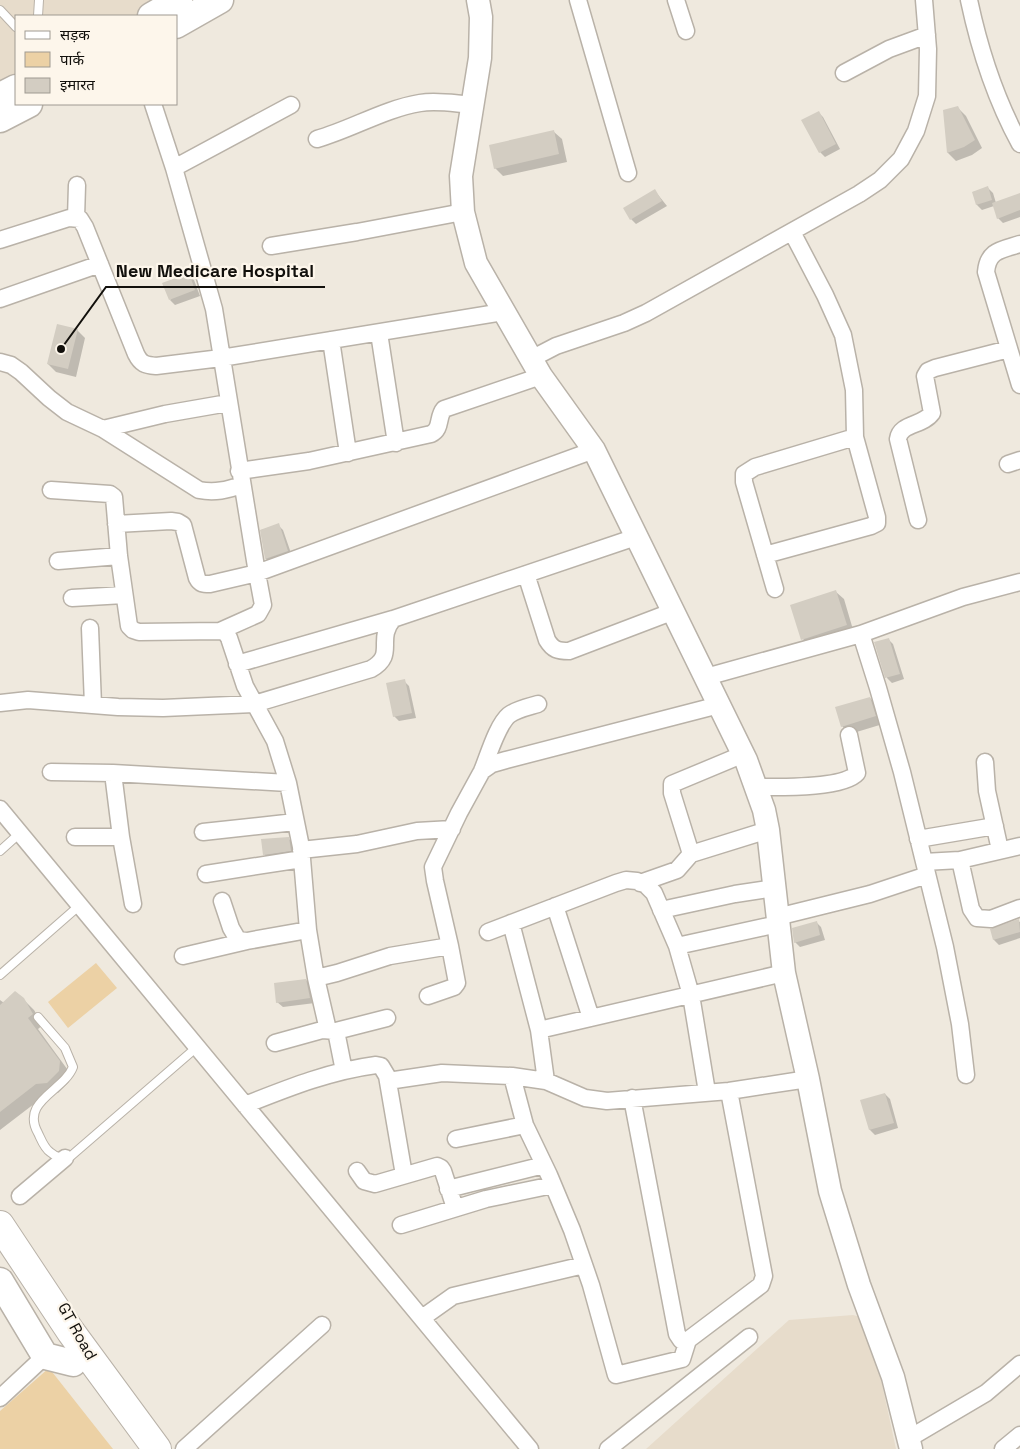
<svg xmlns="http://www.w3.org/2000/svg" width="1020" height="1449" font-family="'Space Grotesk','Noto Sans Devanagari',sans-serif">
  <rect width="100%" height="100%" fill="#efe9de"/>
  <path fill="#e7dccb" d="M 0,0 L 170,0 L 142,16 L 16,16 L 16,89 L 0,99 Z
    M 853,1315 L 868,1319 L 896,1449 L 646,1449 L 789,1320 Z"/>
  <path fill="#ecd1a5" d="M 96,963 L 117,988 L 68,1028 L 48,1002 Z
    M 49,1368 L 105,1439 L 113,1449 L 0,1449 L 0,1411 Z"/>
  <path fill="#0003" d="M 958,108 L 966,116 L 982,148 L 972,155 L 956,161 L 948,153 L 944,111 Z
    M 818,112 L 823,117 L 840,149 L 825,157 L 820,152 Z
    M 554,132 L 562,139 L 567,162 L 503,176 L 495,168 Z
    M 988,188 L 993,193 L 996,203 L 1020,194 L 1020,217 L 1003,223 L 998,218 L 994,206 L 982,210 L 977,205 L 973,192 Z
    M 655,191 L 667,206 L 636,224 L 631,219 Z
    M 189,275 L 194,280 L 200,296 L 175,305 L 170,300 Z
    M 77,330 L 85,338 L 76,377 L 56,372 L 48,364 Z
    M 278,525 L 283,530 L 292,556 L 271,564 L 266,559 L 261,530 Z
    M 836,592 L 844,599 L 854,633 L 810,647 L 803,639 Z
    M 888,639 L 893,644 L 904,679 L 892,683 L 887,678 Z
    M 404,681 L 409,686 L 416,718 L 399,721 L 394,716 Z
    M 870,698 L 878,706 L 883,724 L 850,734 L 842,726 Z
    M 288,838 L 293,843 L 295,855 L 269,859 L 264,854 Z
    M 1018,921 L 1020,922 L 1020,938 L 999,945 L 994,940 L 991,930 Z
    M 816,922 L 821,927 L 825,940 L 800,947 L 795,942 Z
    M 306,980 L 311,985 L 315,1003 L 283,1007 L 277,1002 Z
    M 23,999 L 34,1010 L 43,1025 L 38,1029 L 70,1073 L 69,1082 L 58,1093 L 47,1094 L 0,1130 L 0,1000 L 4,1003 Z
    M 885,1094 L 890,1099 L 898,1128 L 875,1135 L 870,1130 L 862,1101 Z"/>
  <path fill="#d3cdc2" d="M 958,106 L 975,140 L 964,147 L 947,153 L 943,110 Z
    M 819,111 L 836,144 L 819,153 L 801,120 Z
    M 554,130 L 559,154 L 494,169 L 489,145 Z
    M 988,186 L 992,200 L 976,205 L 972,192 Z
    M 655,189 L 662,201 L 630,220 L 623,208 Z
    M 1020,193 L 1020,210 L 997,219 L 992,203 Z
    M 189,273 L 195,290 L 169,300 L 162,283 Z
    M 57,324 L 78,329 L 68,369 L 47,364 Z
    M 279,523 L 288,551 L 265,559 L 260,530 Z
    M 836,590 L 847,625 L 801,640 L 790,605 Z
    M 889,638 L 900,674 L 885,678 L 874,642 Z
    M 405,679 L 412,713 L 393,717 L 386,683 Z
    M 870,697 L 876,716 L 841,727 L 835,707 Z
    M 289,837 L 291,851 L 263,855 L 261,839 Z
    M 1019,919 L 1020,932 L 993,940 L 990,929 Z
    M 817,921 L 820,935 L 794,943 L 792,928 Z
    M 306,979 L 310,998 L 276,1003 L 274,983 Z
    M 15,991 L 24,998 L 33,1014 L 28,1018 L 60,1061 L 59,1071 L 47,1083 L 36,1084 L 0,1112 L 0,1005 Z
    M 885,1093 L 894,1123 L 869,1130 L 860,1100 Z"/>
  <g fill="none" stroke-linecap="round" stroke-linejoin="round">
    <g stroke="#b9b2a8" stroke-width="10">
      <path id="lane" d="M 0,10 L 16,27
        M 38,16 L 39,0
        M 0,851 L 20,833
        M 0,975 L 80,905
        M 38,1017 L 65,1048 L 73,1067 C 64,1091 20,1101 38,1133 C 41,1139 44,1148 50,1152 C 57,1158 63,1159 71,1156 L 197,1047"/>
    </g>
    <g stroke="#b9b2a8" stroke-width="19">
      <path id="street" d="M 578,0 L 628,173
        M 676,0 L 686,31
        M 969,0 C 980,52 995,98 1020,144
        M 844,73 L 889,49 L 927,35
        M 153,104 L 174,168 L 214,309 L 257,573 L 594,450
        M 317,139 C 352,129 384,109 420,103 C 438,100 456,104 474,105
        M 174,168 L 291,105
        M 76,218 L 77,185
        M 0,240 L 69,218 L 80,219 L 85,227 L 136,354 C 141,364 145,365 156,366 L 221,358 L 503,312
        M 1020,244 C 1001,250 988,250 986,272 L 1020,385
        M 271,246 L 357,232 L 463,212
        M 0,299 L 100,264
        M 379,333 L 396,443
        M 331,340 L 348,453
        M 531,359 L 556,346 L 624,323 L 646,313 L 859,194 L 880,180 L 901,159 L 916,131 L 927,96 L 928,49 L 924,0
        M 0,362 L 11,365 L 21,372 L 49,398 L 67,412 L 103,429 L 165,414 L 228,403
        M 103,429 L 199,490 C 215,493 227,490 242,485
        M 1008,464 L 1020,460
        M 239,471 L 309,461 L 431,434 C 442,429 437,417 444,409 L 541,376
        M 51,490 L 110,494 L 114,497 L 119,556 L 129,626 L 133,630 L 139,632 L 220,631 L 226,633 L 229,638 L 245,686 L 275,741 L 288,783 L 301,847 L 308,930 L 316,978 L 337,973 L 390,956 L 450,946
        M 918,520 L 898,439 C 900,423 923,426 932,413 L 925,376 L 928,371 L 935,368 L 1009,349
        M 116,524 L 171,521 L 178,522 L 183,525 L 197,578 C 200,584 203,584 210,584 L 257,573 L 263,605 L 258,614 L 220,631
        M 765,555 L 871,526 L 877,523 L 877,517 L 855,437 L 854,390 L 843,335 L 825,295 L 792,232
        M 58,561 L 119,556
        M 526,574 L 547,640 C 553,650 558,651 569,651 L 674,611
        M 775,589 L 744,482 L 744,474 L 755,467 L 855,437
        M 72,598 L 124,595
        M 90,628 L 93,705
        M 861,634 L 878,688 L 902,772 L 945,947 L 960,1024 L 966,1075
        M 237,664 L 393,619
        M 706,677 L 861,634 L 963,597 L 1020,582
        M 0,703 L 28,700 L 118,707 L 163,708 L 254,704 L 371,669 C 397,654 375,641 393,619 L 636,537
        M 985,762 L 987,791 L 1000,850
        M 482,771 C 488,757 497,725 509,715 C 517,709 528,707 538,704
        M 51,772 L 113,773
        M 756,787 C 778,787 843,789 857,773 L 849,735
        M 0,809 L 530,1449
        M 203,832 L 295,822
        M 75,837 L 121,837
        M 918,839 L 995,826
        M 301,850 L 357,844 L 417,831 L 452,829
        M 691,854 L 672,793 L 672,784 L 744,754
        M 960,860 L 971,909 L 977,918 L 991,919 L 1020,908
        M 924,862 L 960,860 L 1020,846
        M 206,874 L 302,859
        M 640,883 L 677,870 L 691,854 L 768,830
        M 222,901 L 231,928 L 238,940 L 247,941 L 308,930
        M 133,904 L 121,837 L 113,773 L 288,783
        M 555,906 L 591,1018
        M 661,910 L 735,894 L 775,888
        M 777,917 L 870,894 L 927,875
        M 511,923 L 539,1030 L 546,1081
        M 488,932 L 616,883 L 626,880 L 637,881 L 646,885 L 654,893 L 677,946 L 691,995 L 707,1092
        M 677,946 L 778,924
        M 183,956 L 247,941
        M 316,978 L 328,1030
        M 428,996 L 454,987 L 457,983 L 450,946 L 435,881 L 433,867 L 459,813 L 482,771 L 492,764 L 506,760 L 719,705
        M 539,1030 L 784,973
        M 336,1031 L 387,1018
        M 275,1043 L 322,1030 L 336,1031 L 344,1071
        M 512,1076 L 525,1125 L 549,1175 L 572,1230 L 591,1285 L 616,1375 L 682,1359 L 688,1340
        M 388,1081 L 442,1073 L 512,1076 L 546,1081 L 585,1098 L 607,1101 L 729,1091 L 808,1079
        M 632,1098 L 677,1334 L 681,1340 L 688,1340 L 761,1285 L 764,1276 L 729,1091
        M 245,1105 C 288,1088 330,1071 376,1065 L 381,1066 L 387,1076 L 404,1175
        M 456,1139 L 525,1125
        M 357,1171 L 364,1181 L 375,1184 L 437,1166 L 441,1168 L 443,1171 L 455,1208
        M 448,1189 L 544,1165
        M 20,1196 L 65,1158
        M 401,1225 L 486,1199 L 553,1185
        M 422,1318 L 453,1296 L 584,1265
        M 0,1398 L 45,1356
        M 908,1439 L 986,1393 L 1020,1364
        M 184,1449 L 322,1325
        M 608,1449 L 749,1337
        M 1003,1449 L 1020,1435"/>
    </g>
    <g stroke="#b9b2a8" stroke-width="25">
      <path id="secondary" d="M 478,0 L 481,17 L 480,58 L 461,176 L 463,212 L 476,263 L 541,376 L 594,450 L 746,760 L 764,810 L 768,830 L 784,973 L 808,1079 L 830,1191 L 859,1285 L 893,1377 L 911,1449"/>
    </g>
    <g stroke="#b9b2a8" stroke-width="29">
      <path id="primary" d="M 151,16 L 179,0
        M 176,25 L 220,0
        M 0,96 L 16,88
        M 0,119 L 29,104
        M 0,1281 L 45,1356 L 73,1363"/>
    </g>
    <g stroke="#b9b2a8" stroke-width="30">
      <path id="highway" d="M 0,1225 L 71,1332 L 157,1449"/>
    </g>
    <use href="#lane" stroke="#fff" stroke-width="8"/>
    <use href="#street" stroke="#fff" stroke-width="16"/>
    <use href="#secondary" stroke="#fff" stroke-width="22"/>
    <use href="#primary" stroke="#fff" stroke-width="26"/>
    <use href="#highway" stroke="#fff" stroke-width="28"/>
  </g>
  <g text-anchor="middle" stroke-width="4.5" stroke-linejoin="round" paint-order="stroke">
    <g font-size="16" fill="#12100c" stroke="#fdf6eb">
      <text transform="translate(78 1331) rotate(61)" y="6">GT Road</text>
    </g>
  </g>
  <path fill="none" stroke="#12100c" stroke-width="2" d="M61 349L106 287H325"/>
  <circle fill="#12100c" stroke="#fdf6eb" stroke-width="2" cx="61" cy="349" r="5"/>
  <g font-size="18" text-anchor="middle" font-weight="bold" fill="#12100c" stroke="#fdf6eb" stroke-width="4.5" stroke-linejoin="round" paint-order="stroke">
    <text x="215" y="277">New Medicare Hospital</text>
  </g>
  <rect x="15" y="15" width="162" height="90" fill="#fdf6eb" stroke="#9f9a92"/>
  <rect x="25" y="31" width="25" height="8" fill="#ffffff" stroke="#9f9a92"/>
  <text x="60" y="40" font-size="15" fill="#12100c">सड़क</text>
  <rect x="25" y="52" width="25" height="15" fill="#ecd1a5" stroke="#9f9a92"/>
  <text x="60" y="65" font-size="15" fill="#12100c">पार्क</text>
  <rect x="25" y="78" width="25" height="15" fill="#d3cdc2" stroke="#9f9a92"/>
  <text x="60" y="90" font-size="15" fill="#12100c">इमारत</text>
</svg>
